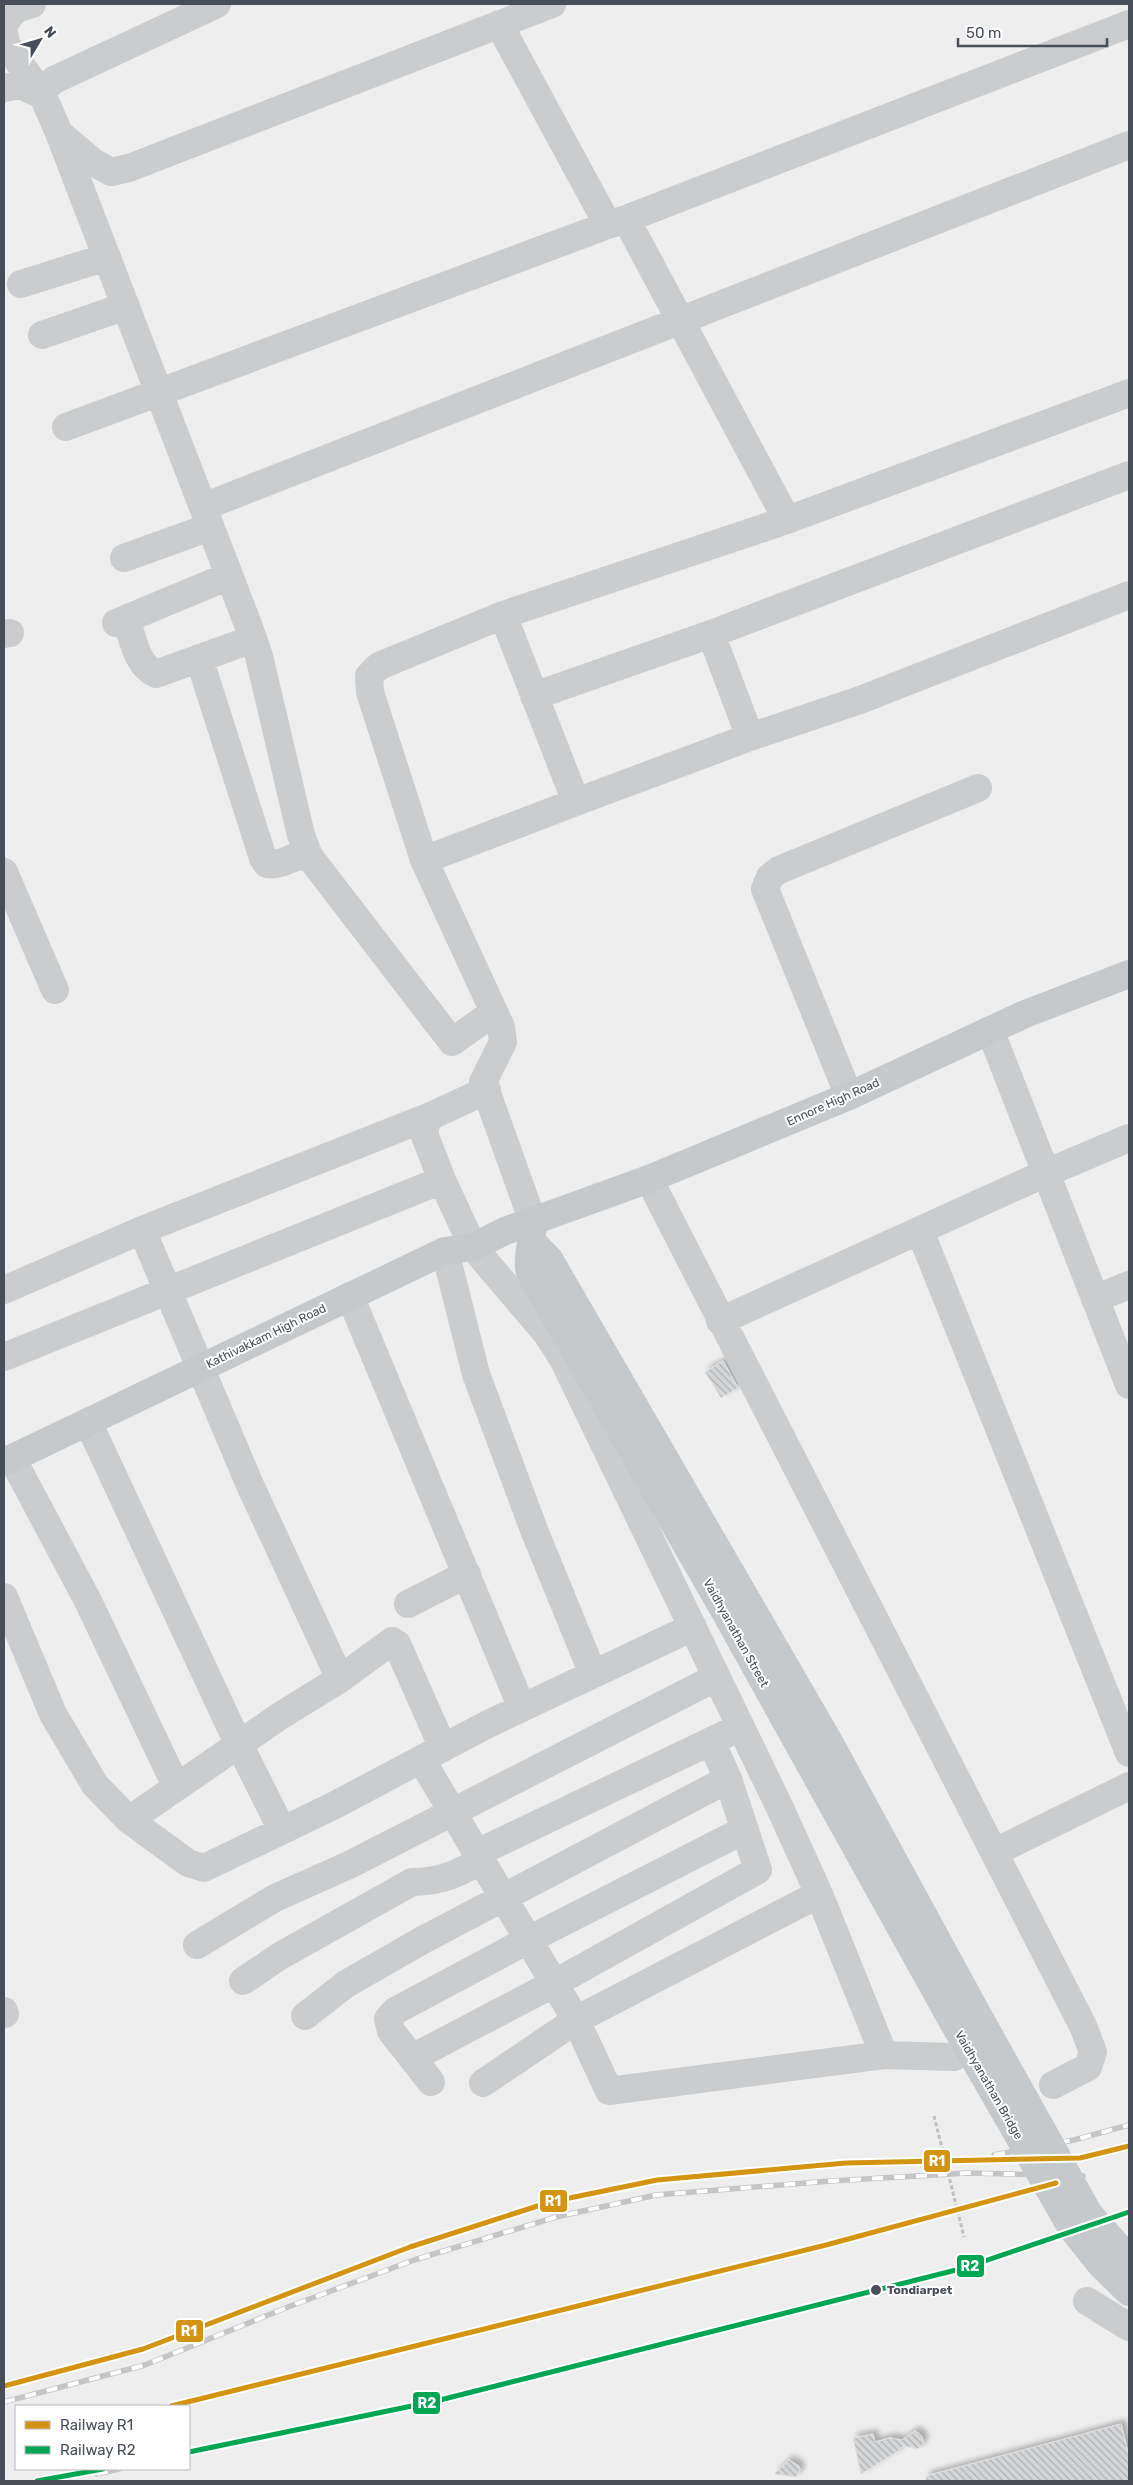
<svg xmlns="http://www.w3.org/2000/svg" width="1133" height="2485" font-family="Rubik,sans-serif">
  <defs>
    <pattern id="building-back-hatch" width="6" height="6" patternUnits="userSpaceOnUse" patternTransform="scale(1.25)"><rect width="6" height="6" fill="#d5d6d8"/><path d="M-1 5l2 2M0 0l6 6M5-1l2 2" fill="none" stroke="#afb0b2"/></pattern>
    <filter id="shadow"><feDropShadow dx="4.5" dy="-4.5" stdDeviation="2.5" flood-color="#0004"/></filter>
  </defs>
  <rect width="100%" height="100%" fill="#eee"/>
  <path fill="url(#building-back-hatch)" stroke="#dfe0e1" filter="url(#shadow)" d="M 723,1361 L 738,1388 L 721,1398 L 705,1372 Z
    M 1121,2424 L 1129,2457 L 1129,2481 L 926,2481 L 926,2476 Z
    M 915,2431 L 921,2435 L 923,2440 L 923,2444 L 918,2449 L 903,2446 L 897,2452 L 861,2474 L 853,2438 L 873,2434 L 875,2442 L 890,2438 L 902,2440 Z
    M 789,2460 L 799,2466 L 800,2470 L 796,2477 L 774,2474 Z"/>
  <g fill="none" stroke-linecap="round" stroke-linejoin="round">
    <path stroke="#caccce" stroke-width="28" d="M 4,24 L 14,10 L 32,4
      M 499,24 L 608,225 L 626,219 L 787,520 L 1129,393
      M 4,32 L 6,44 L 43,96 L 59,133 L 249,627 L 259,656 L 301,835 L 309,856 L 452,1042 L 494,1012
      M 4,88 L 21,85 L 43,96
      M 43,96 L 45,88 L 54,80 L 217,4
      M 60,134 L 93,162 L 111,172 L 129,168 L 552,4
      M 626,219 L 1129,24
      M 21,284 L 107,257
      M 42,335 L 126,306
      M 66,427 L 608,225
      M 203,507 L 1129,145
      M 124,558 L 210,527
      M 503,615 L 576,802 L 424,860 L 501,1027 L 503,1042 L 483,1082 L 533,1222
      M 126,619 C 133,638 136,665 156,674 L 253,639
      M 116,623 L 229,576
      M 4,634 L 10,633
      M 711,634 L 750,737 L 860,700 L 1129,595
      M 199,658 L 263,858 L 267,864 C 282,867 294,853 309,856
      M 534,696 L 711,634 L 1129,475
      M 576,802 L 750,737
      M 424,860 L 370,692 L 369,676 L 379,666 L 503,615 L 787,520
      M 4,872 L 55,990
      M 990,1030 L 1129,1385
      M 487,1090 L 433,1115 L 425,1124 L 425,1136 L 442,1180 L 473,1247 L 547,1334 L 563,1359 L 780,1808 L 819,1894 L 884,2055
      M 849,1096 L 765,889 L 770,877 L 779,870 L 978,788
      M 649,1179 L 1083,2026 L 1093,2052 L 1088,2067 L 1053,2085
      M 142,1230 L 250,1485 L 340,1679
      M 920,1231 L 1129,1753
      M 445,1251 L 476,1374 L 534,1530 L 593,1674
      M 4,1290 L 142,1230 L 433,1115
      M 350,1296 L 522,1708
      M 1095,1299 L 1129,1285
      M 720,1321 L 1046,1173 L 1129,1138
      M 4,1357 L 442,1180
      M 88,1422 L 230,1726 L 282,1830
      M 12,1458 L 88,1601 L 176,1786
      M 4,1597 L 53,1714 L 95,1785 L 129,1820 L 188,1863 L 204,1868 L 331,1807 L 486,1725 L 693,1627
      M 408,1604 L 467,1574
      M 421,1759 L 576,2020 L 819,1894
      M 129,1820 L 280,1716 L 340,1679 L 392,1641 L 397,1644 L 443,1748
      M 995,1852 L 1129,1786
      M 477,1853 L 726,1734
      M 197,1945 L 275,1898 L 349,1865 L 717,1677
      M 243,1981 L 280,1956 L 412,1882 C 441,1882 457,1874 482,1860
      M 4,2011 L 5,2014
      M 305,2016 L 346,1984 L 421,1941 L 728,1779
      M 412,2058 L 555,1983 L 758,1870 L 728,1779 L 711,1741
      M 431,2082 L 391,2031 L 388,2019 L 395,2011 L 528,1940 L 744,1830
      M 483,2083 L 576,2020 L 609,2091 L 884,2055 L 954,2057
      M 1087,2301 L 1129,2327"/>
    <path stroke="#c6c9cb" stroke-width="28" d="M 533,1222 C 533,1237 526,1262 530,1273 L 724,1610 L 953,2022
      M 532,1242 L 549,1259 L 828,1740 L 975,2010
      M 4,1462 L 445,1251 L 473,1247 L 505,1231 L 649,1179 L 849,1096 L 1025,1014 L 1129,974"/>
    <g stroke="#c4c5c7" stroke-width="5.5">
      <path id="rail" d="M 994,2155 L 1074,2140 L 1129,2125
        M 4,2386 L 143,2349 L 410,2247 L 550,2202 L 657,2180 L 846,2163 L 1080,2158 L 1129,2146
        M 4,2402 L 145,2365 L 288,2307 L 414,2260 L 556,2217 L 656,2195 L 831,2181 L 968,2173 L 1083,2176
        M 189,2452 L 436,2401 L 964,2268 L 1129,2212
        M 97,2474 L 119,2469
        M 37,2481 L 103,2469"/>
    </g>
    <use href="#rail" stroke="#fff" stroke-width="4" stroke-dasharray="11" stroke-linecap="butt"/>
    <path stroke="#b8c2bf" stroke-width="3" stroke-dasharray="4 2.5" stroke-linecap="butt" d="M 934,2116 L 964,2237"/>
    <path stroke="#c6c9cb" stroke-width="28" d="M 975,2010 L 1089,2214 L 1129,2259
      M 953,2022 L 1071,2227 L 1102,2266 L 1129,2292"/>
    <g stroke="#fff" stroke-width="9">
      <path id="rail-1" d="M 4,2386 L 143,2349 L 410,2247 L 550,2202 L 657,2180 L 846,2163 L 1080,2158 L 1129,2146
        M 171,2406 L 826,2245 L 1056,2183"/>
    </g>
    <g stroke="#fff" stroke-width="9">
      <path id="rail-2" d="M 189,2452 L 436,2401 L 964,2268 L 1129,2212
        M 37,2481 L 103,2469"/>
    </g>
    <use href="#rail-1" stroke="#d49412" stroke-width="5"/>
    <use href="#rail-2" stroke="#00a651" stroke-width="5"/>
  </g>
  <circle fill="#474e58" stroke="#fff" stroke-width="2" cx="876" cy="2290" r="6"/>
  <g text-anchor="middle" stroke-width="4" stroke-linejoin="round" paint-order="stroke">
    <g font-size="12" fill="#474e58" stroke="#fff">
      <text transform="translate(833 1102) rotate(-24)" y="4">Ennore High Road</text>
      <text transform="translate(266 1336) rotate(-26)" y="4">Kathivakkam High Road</text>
      <text transform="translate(736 1633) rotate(61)" y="4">Vaidhyanathan Street</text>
      <text transform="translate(989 2085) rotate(60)" y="4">Vaidhyanathan Bridge</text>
    </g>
    <g font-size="12" font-weight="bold" fill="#474e58" stroke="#fff" text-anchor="start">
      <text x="887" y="2294">Tondiarpet</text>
    </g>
  </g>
  <g stroke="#fff" stroke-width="2">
    <rect x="923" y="2149" width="28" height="24" rx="5" fill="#d49412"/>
    <rect x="539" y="2189" width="29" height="24" rx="5" fill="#d49412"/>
    <rect x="956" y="2254" width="29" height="24" rx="5" fill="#00a651"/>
    <rect x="175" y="2319" width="29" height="24" rx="5" fill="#d49412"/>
    <rect x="412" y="2391" width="29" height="24" rx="5" fill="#00a651"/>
  </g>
  <g font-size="14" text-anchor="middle" font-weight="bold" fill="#fff">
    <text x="937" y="2166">R1</text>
    <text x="553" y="2206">R1</text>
    <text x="970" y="2271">R2</text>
    <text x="189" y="2336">R1</text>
    <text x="427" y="2408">R2</text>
  </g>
  <rect width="1133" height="2485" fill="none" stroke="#474e58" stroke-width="10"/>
  <rect x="15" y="2405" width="175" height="65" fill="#ffffff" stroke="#b5b8bc"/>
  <rect x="25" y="2421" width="25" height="8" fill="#d49412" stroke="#b5b8bc"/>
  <text x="60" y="2430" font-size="15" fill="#474e58">Railway R1</text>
  <rect x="25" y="2446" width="25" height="8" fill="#00a651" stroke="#b5b8bc"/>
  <text x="60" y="2455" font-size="15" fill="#474e58">Railway R2</text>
  <g transform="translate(40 40) rotate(52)" stroke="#ffffff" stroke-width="4" paint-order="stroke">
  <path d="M0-4L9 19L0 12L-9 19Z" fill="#474e58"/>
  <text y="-8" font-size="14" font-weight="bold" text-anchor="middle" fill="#474e58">N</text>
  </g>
  <path d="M958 38v8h149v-8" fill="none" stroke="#474e58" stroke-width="2.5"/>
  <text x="966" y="38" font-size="15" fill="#474e58" stroke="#ffffff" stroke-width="4" paint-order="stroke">50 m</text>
</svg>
